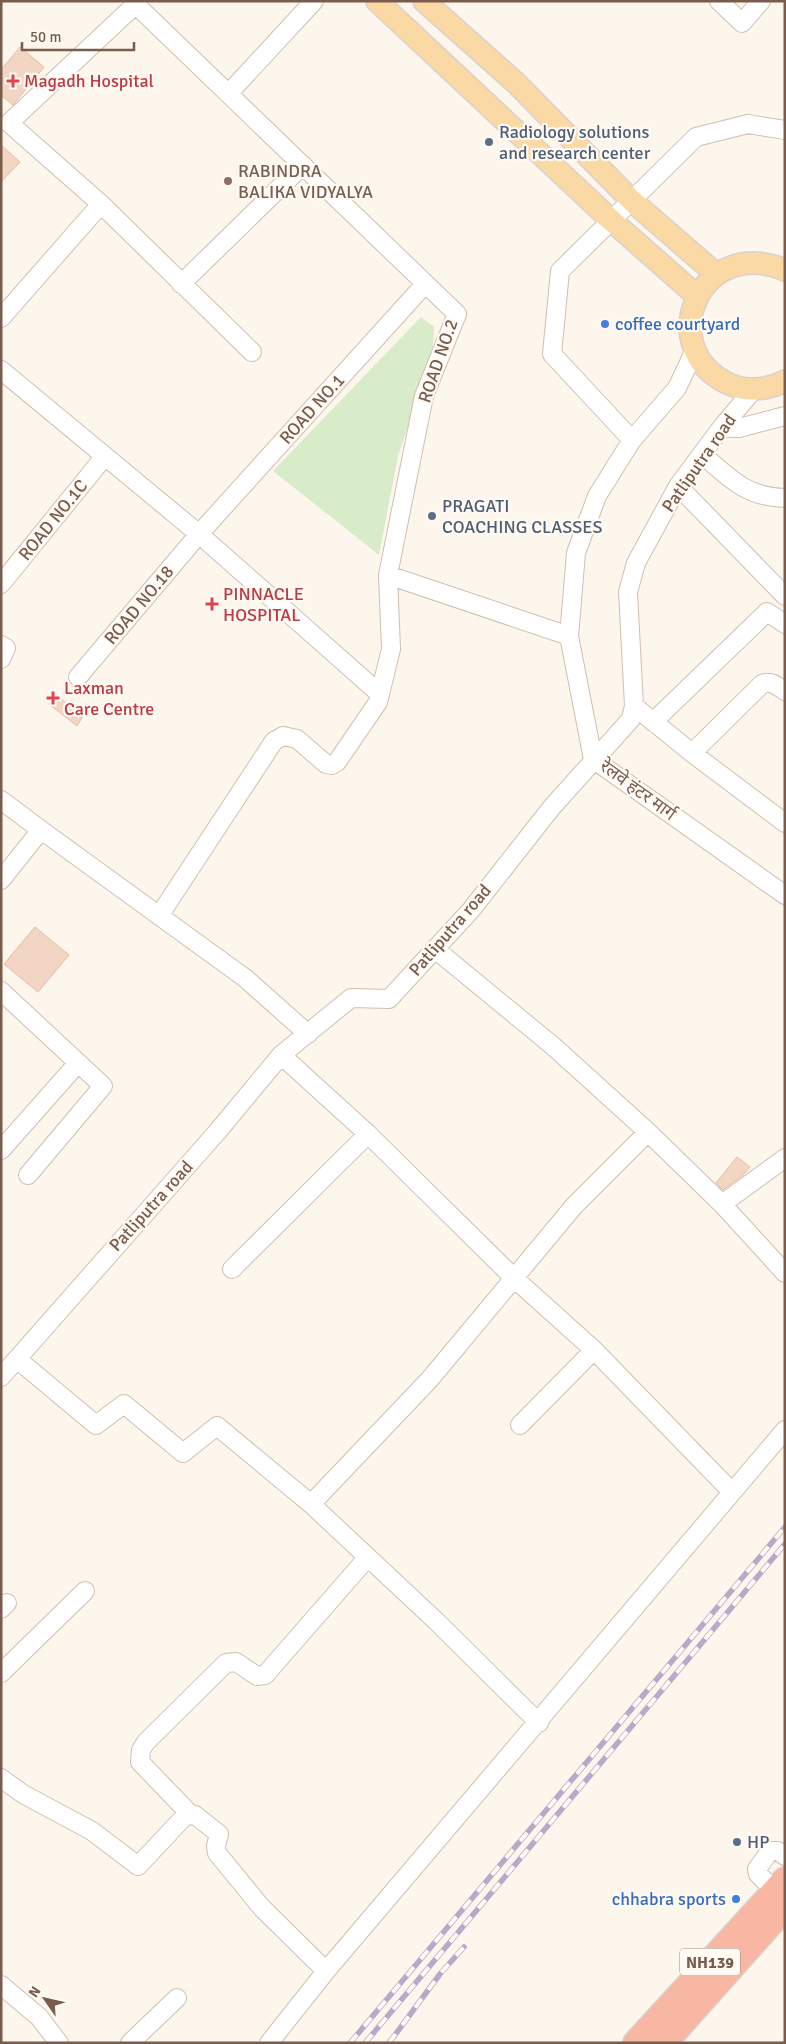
<svg xmlns="http://www.w3.org/2000/svg" width="786" height="2044" font-family="Signika,'Noto Sans Devanagari',sans-serif">
  <rect width="100%" height="100%" fill="#fdf6ec"/>
  <path fill="#d8ecc9" d="M 421,317 L 434,327 L 433,351 L 398,456 L 379,555 L 273,471 Z"/>
  <path fill="#f3d5c3" stroke="#e6bba3" d="M 20,47 L 44,67 L 13,105 L 1,95 L 1,70 Z
    M 1,145 L 20,162 L 1,182 Z
    M 56,695 L 83,716 L 77,726 L 49,704 Z
    M 35,927 L 69,955 L 38,992 L 4,964 Z
    M 737,1157 L 750,1167 L 743,1175 L 723,1190 L 716,1183 Z"/>
  <g fill="none" stroke-linecap="round" stroke-linejoin="round">
    <g stroke="#d1beb0" stroke-width="20">
      <path id="minor" d="M 132,1 L 457,314 L 424,396 L 388,575 L 569,636
        M 719,1 L 742,23 L 761,1
        M 135,5 L 9,123 L 101,204 L 252,352
        M 228,94 L 314,1
        M 181,284 L 303,165
        M 1,318 L 101,204
        M 695,350 L 677,388 L 632,440 L 597,496 L 576,553 L 569,636 L 593,759 L 785,895
        M 1,370 L 199,534 L 78,677
        M 722,427 L 739,428 L 785,416
        M 632,440 L 552,354 L 560,271 L 696,137 L 748,124 L 785,130
        M 702,454 C 729,478 746,497 785,498
        M 678,486 L 785,596
        M 388,575 L 391,649 L 380,694 L 199,534 L 425,284
        M 1,584 L 105,456
        M 1,645 L 6,648 L 1,659
        M 634,706 L 692,753 L 785,823
        M 653,722 L 767,612 L 785,624
        M 692,753 L 762,684 C 771,680 777,686 785,691
        M 1,800 L 41,830 L 1,880
        M 41,830 L 245,978 L 308,1034
        M 159,916 L 274,741 L 283,736 L 297,739 L 326,764 L 332,765 L 337,762 L 378,702 L 380,694
        M 435,949 L 553,1046 L 648,1132 L 574,1206 L 430,1379 L 311,1504 L 436,1621 L 539,1723
        M 1,991 L 103,1086 L 28,1175
        M 281,1055 L 368,1134 L 515,1279 L 594,1350 L 732,1492
        M 648,1132 L 722,1204 L 785,1273
        M 1,1150 L 78,1063
        M 722,1204 L 785,1158
        M 232,1269 L 368,1134
        M 17,1359 L 96,1425 L 124,1404 L 183,1453 L 217,1426 L 311,1504
        M 1,1377 L 218,1131 L 281,1055 L 351,998 L 389,999 L 471,910 L 552,807 L 631,719 L 634,706 L 628,592 L 636,563 L 678,486 L 722,427 L 754,389
        M 520,1425 L 594,1350
        M 1,1609 L 7,1603
        M 1,1673 L 85,1591
        M 1,1778 L 23,1794 L 92,1831 L 138,1866 L 185,1816 L 195,1815 L 219,1834 L 216,1846 L 217,1853 L 262,1908 L 326,1971
        M 190,1814 L 140,1762 L 141,1750 L 146,1742 L 226,1663 L 236,1662 L 257,1676 L 265,1675 L 368,1557
        M 775,1891 L 758,1874 L 757,1869 L 770,1851 L 778,1851 L 785,1856
        M 1,1985 L 39,2017 L 59,2043
        M 130,2043 L 177,1998
        M 269,2043 L 326,1971 L 785,1430"/>
    </g>
    <g stroke="#dad1cd" stroke-width="24">
      <path id="major" d="M 377,1 L 612,221 L 697,296
        M 424,1 L 516,83 L 632,201 L 716,274
        M 785,270 C 700,234 652,348 729,384 C 747,392 768,390 785,381"/>
    </g>
    <g stroke="#dad1cd" stroke-width="28">
      <path id="highway" d="M 636,2043 L 785,1880
        M 664,2043 L 785,1907"/>
    </g>
    <use href="#minor" stroke="#fff" stroke-width="18"/>
    <use href="#major" stroke="#fbd9a5" stroke-width="21"/>
    <use href="#highway" stroke="#f7b7a3" stroke-width="25"/>
    <g stroke="#b9a8c9" stroke-width="5.5">
      <path id="rail" d="M 350,2043 L 785,1527
        M 365,2043 L 785,1544
        M 389,2043 L 440,1974 L 464,1947"/>
    </g>
    <use href="#rail" stroke="#fffaf3" stroke-width="4" stroke-dasharray="11" stroke-linecap="butt"/>
  </g>
  <g fill="#e0444e" stroke="#fffaf3" stroke-width="2">
    <path d="M10.5 73.5h5v5h5v5h-5v5h-5v-5h-5v-5h5z"/>
    <path d="M209.5 596.5h5v5h5v5h-5v5h-5v-5h-5v-5h5z"/>
    <path d="M50.5 690.5h5v5h5v5h-5v5h-5v-5h-5v-5h5z"/>
  </g>
  <g fill="#5c6f8a" stroke="#fffaf3" stroke-width="2">
    <circle cx="489" cy="142" r="5"/>
    <circle cx="432" cy="516" r="5"/>
    <circle cx="737" cy="1842" r="5"/>
  </g>
  <circle fill="#8d6e63" stroke="#fffaf3" stroke-width="2" cx="228" cy="181" r="5"/>
  <g fill="#3f7fe0" stroke="#fffaf3" stroke-width="2">
    <circle cx="605" cy="324" r="5"/>
    <circle cx="736" cy="1899" r="5"/>
  </g>
  <g text-anchor="middle" stroke-width="4.5" stroke-linejoin="round" paint-order="stroke">
    <rect fill="#fffaf3" stroke="#a28b7f" stroke-width="1" x="680" y="1948.5" width="60" height="27" rx="4"/>
    <g font-size="16" font-weight="bold" fill="#7a5c4d">
      <text x="710" y="1968">NH139</text>
    </g>
    <g font-size="18" fill="#be3a42" stroke="#fffaf3" text-anchor="start">
      <text x="24" y="87">Magadh Hospital</text>
      <text x="223" y="600">PINNACLE<tspan x="223" dy="21">HOSPITAL</tspan></text>
      <text x="64" y="694">Laxman<tspan x="64" dy="21">Care Centre</tspan></text>
    </g>
    <g font-size="18" fill="#4e5e75" stroke="#fffaf3" text-anchor="start">
      <text x="499" y="138">Radiology solutions<tspan x="499" dy="21">and research center</tspan></text>
      <text x="442" y="512">PRAGATI<tspan x="442" dy="21">COACHING CLASSES</tspan></text>
      <text x="747" y="1848">HP</text>
    </g>
    <g font-size="18" fill="#785e54" stroke="#fffaf3" text-anchor="start">
      <text x="238" y="177">RABINDRA<tspan x="238" dy="21">BALIKA VIDYALYA</tspan></text>
    </g>
    <g font-size="18" fill="#366cbe" stroke="#fffaf3" text-anchor="start">
      <text x="615" y="330">coffee courtyard</text>
      <text x="726" y="1905" text-anchor="end">chhabra sports</text>
    </g>
    <g font-size="18" fill="#7a5c4d" stroke="#fffaf3">
      <text transform="translate(438 361) rotate(-71)" y="6">ROAD NO.2</text>
      <text transform="translate(312 409) rotate(-48)" y="6">ROAD NO.1</text>
      <text transform="translate(699 463) rotate(-55)" y="6">Patliputra road</text>
      <text transform="translate(53 520) rotate(-51)" y="6">ROAD NO.1C</text>
      <text transform="translate(139 605) rotate(-50)" y="6">ROAD NO.18</text>
      <text transform="translate(638 790) rotate(36)" y="6">रेलवे हंटर मार्ग</text>
      <text transform="translate(450 930) rotate(-49)" y="6">Patliputra road</text>
      <text transform="translate(151 1206) rotate(-48)" y="6">Patliputra road</text>
    </g>
  </g>
  <rect width="786" height="2044" fill="none" stroke="#7a5c4d" stroke-width="5"/>
  <g transform="translate(45 1999) rotate(304)" stroke="#fffaf3" stroke-width="4" paint-order="stroke">
  <path d="M0-4L9 19L0 12L-9 19Z" fill="#7a5c4d"/>
  <text y="-8" font-size="14" font-weight="bold" text-anchor="middle" fill="#7a5c4d">N</text>
  </g>
  <path d="M22 42v8h112v-8" fill="none" stroke="#7a5c4d" stroke-width="2.5"/>
  <text x="30" y="42" font-size="15" fill="#7a5c4d" stroke="#fffaf3" stroke-width="4" paint-order="stroke">50 m</text>
</svg>
